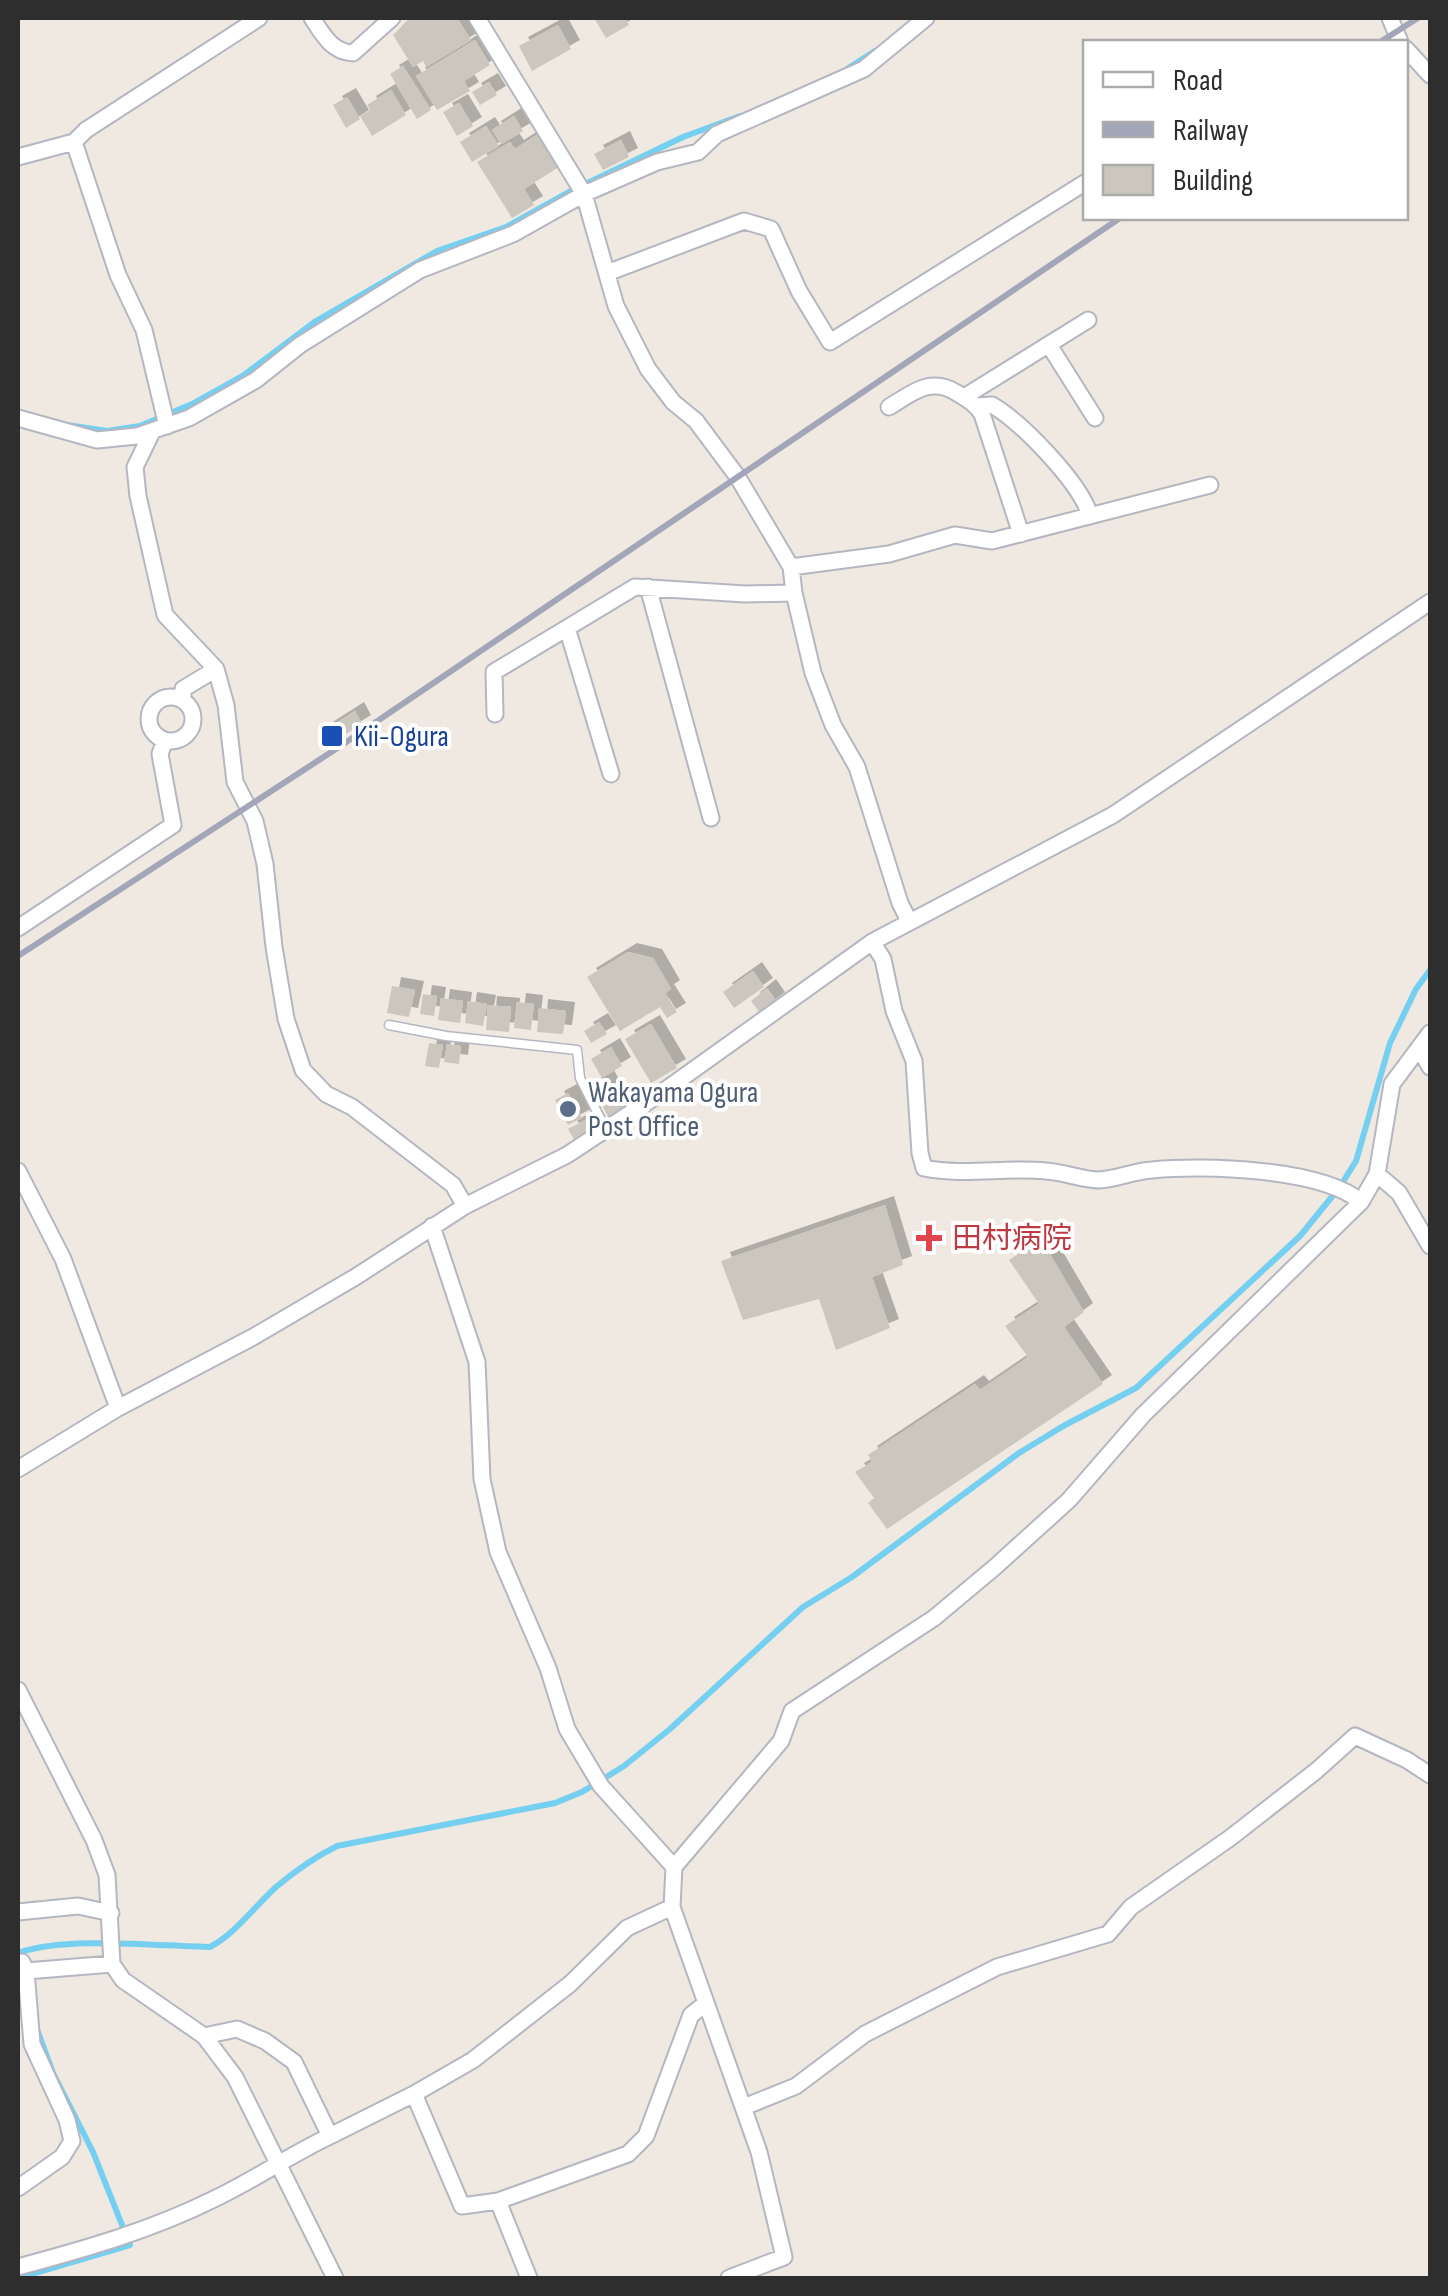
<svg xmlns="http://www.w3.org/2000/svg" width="1448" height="2296" font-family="'Sofia Sans Condensed','Noto Sans JP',sans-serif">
  <defs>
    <filter id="shadow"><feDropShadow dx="9" dy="-9" stdDeviation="0" flood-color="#0004"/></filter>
  </defs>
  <rect width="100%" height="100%" fill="#efe9e1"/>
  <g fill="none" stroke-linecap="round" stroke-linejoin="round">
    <path stroke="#75cff0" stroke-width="6" d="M 847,69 L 875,51
      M 67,425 L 107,431 L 140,426 L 192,404 L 244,375 L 316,321 L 437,251 L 506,227 L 567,193 L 683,137 L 740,116
      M 18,1953 C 66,1936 156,1946 210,1947 C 236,1933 254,1907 276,1887 C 295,1871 315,1857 337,1846 L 555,1803 L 582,1792 L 624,1766 L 670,1729 L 803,1607 L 852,1577 L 1019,1453 L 1065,1425 L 1136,1388 L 1300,1236 L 1339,1188 L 1356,1161 L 1390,1043 L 1416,989 L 1430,970
      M 18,2278 L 130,2245 L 93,2152 L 53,2073 L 38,2032"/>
  </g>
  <path fill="#cbc7bf" filter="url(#shadow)" d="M 410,18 L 457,18 L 471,40 L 426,67 L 423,61 L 413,67 L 393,35 Z
    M 594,18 L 625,18 L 629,25 L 606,38 Z
    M 558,25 L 571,49 L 532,71 L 519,46 Z
    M 475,40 L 490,65 L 464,81 L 470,91 L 437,110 L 416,76 Z
    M 403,66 L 431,110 L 417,119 L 390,74 Z
    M 489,82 L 497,95 L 480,105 L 472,92 Z
    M 391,90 L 406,115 L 372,136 L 360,116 L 370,110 L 367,105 Z
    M 347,97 L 360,119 L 346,128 L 333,105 Z
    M 459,103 L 473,126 L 457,136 L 443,112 Z
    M 514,116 L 523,131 L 501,144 L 492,130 Z
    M 486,126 L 499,146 L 472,162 L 460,142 Z
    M 538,134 L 559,167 L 524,189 L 534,205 L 512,218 L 477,162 L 510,142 L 515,149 Z
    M 621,140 L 629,157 L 603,170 L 594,154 Z
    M 355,711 L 362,724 L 326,746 L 319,734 Z
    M 628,952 L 653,958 L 671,989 L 665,993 L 677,1012 L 667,1018 L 660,1007 L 620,1031 L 587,977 Z
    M 753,971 L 764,987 L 734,1008 L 723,992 Z
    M 392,986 L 415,990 L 409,1017 L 387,1013 Z
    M 767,988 L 776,1001 L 760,1013 L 751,1001 Z
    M 423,994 L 437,996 L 434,1016 L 420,1014 Z
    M 441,998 L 463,1001 L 460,1023 L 438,1020 Z
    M 468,1001 L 487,1004 L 483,1026 L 465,1023 Z
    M 517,1002 L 534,1004 L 531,1030 L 514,1028 Z
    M 488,1005 L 511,1007 L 509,1032 L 486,1030 Z
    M 539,1008 L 566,1011 L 563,1034 L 537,1032 Z
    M 599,1022 L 607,1034 L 591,1043 L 584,1031 Z
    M 651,1024 L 677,1068 L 651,1083 L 625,1039 Z
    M 429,1043 L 443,1045 L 439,1068 L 425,1066 Z
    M 447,1044 L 461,1046 L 459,1064 L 444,1062 Z
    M 611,1047 L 622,1066 L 602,1078 L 591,1059 Z
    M 605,1079 L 622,1111 L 609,1118 L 592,1086 Z
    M 568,1093 L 582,1118 L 568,1125 L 555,1100 Z
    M 587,1119 L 593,1130 L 574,1140 L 568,1129 Z
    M 885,1205 L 903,1265 L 872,1277 L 890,1328 L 836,1350 L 819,1299 L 743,1320 L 721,1261 Z
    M 1041,1239 L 1084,1312 L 1064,1327 L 1103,1384 L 887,1529 L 868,1503 L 874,1498 L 855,1472 L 872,1462 L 868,1455 L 975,1384 L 980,1390 L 1028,1357 L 1005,1326 L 1039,1304 L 1009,1260 Z"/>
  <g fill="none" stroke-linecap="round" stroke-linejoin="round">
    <g stroke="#b4b7c1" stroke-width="11">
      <path id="service" d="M 389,1025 L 446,1036 L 577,1050 L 580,1078 L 606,1130"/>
    </g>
    <g stroke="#b4b7c1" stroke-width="19">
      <path id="minor" d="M 312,18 C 323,35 332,52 353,53 L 392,18
        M 477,18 L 584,194 L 616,306 L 648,369 L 673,402 L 696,421 L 737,476 L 791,567 L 794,593 L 813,673 L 833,725 L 857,767 L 900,903 L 909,921
        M 1390,18 L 1400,42
        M 1406,49 L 1430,75
        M 74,142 L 118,275 L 144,330 L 167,426
        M 18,157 L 74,142 L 86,130 L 259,18
        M 607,273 L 744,221 L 771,229 L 799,291 L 830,342 L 1086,182
        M 1049,345 L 1095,418
        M 964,397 L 1088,320
        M 976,406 L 992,405 C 1021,422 1081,483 1090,516
        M 889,407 C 912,393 931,376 957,393 C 967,399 976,404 982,414 L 1021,534
        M 18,418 L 97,440 L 137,436 L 189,418 L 256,380 L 300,345 L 420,270 L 513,234 L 584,194 L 657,162 L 698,152 L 717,134 L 864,69 L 926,18
        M 152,432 L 135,467 L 138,496 L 165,615 L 216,669 L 226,705 L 235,782 L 255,821 L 265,864 L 274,947 L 286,1019 L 303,1070 L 326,1094 L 352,1107 L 453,1185 L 465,1206
        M 791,567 L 889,554 L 955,535 L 992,541 L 1210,485
        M 648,587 L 711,818
        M 567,628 L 611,774
        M149 719a22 22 0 1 1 44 0a22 22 0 1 1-44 0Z
        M 183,700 L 183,689 L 216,669
        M 495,714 L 494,672 L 635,587 L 745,594 L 794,593
        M 18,928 L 173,825 L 160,754 L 165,740
        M 872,942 L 883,959 L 894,1011 L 914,1061 L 920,1153 L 924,1168 C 964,1176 1005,1167 1046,1171 C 1064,1172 1082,1180 1099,1180 C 1117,1179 1134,1171 1152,1170 C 1204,1165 1321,1168 1361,1202
        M 1419,1048 L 1430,1067
        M 18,1171 L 63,1259 L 118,1408
        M 1377,1174 L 1399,1193 L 1430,1246
        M 432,1226 L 477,1362 L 482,1479 L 498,1552 L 548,1668 L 567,1729 L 601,1786 L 674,1867
        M 18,1469 L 118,1408 L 253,1337 L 357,1276 L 465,1206 L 567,1155 L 661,1093 L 872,942 L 1113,815 L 1430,602
        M 18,1690 L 94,1840 L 107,1875 L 112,1964 L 123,1980 L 204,2036 L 235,2077 L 335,2278
        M 18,1912 L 78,1906 L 111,1913
        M 26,1971 L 112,1964
        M 204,2036 L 237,2029 L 265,2041 L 294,2062 L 330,2136 L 414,2094 L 462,2206 L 498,2201 L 529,2278
        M 414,2094 L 473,2060 L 570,1984 L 627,1928 L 672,1907
        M 744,2107 L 796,2086 L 865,2034 L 997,1967 L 1108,1934 L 1131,1907 L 1230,1838 L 1316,1771 L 1355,1736 L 1407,1760 L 1430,1775
        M 18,2188 L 62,2157 L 72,2141 L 67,2120 L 32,2044 L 26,1971 L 22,1962
        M 498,2201 L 628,2154 L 646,2136 L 691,2015 L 705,2004
        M 18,2267 C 85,2249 152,2230 214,2199 C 254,2180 290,2155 330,2136
        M 729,2278 L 784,2257 L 759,2152 L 672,1907 L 674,1867 L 781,1741 L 792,1711 L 934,1618 L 995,1567 L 1069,1500 L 1143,1415 L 1361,1202 L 1377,1174 L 1392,1084 L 1430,1033"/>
    </g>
    <use href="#service" stroke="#fff" stroke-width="8"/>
    <use href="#minor" stroke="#fff" stroke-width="15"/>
    <path stroke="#a3a6b8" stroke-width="6" d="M 1380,42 L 1418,18
      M 18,956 L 339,747 L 1120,218"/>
  </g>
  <rect fill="#1a4fb4" stroke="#fff" stroke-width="4" x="320" y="724" width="24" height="24" rx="5"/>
  <circle fill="#5c6f8a" stroke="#fff" stroke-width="4" cx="568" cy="1109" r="10"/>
  <path fill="#e0444e" stroke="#fff" stroke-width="4" d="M924 1223h10v10h10v10h-10v10h-10v-10h-10v-10h10z"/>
  <g text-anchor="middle" stroke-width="8" stroke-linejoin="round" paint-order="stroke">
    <g font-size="30" fill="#164399" stroke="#fff" text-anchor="start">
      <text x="354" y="746">Kii-Ogura</text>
    </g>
    <g font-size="30" fill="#4e5e75" stroke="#fff" text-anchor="start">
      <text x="588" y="1102">Wakayama Ogura<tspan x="588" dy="34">Post Office</tspan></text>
    </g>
    <g font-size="30" fill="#be3a42" stroke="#fff" text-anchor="start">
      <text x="952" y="1248">田村病院</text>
    </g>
  </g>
  <rect width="1448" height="2296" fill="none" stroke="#2e2e2e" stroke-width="40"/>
  <rect x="1083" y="40" width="325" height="180" fill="#ffffff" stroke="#ababab" stroke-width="2.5"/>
  <rect x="1103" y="72" width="50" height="15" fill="#ffffff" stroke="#ababab" stroke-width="2.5"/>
  <text x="1173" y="90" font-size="30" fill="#2e2e2e">Road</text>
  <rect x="1103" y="122" width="50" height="15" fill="#a3a6b8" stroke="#ababab" stroke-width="2.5"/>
  <text x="1173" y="140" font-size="30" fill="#2e2e2e">Railway</text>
  <rect x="1103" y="165" width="50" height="30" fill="#cbc7bf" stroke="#ababab" stroke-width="2.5"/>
  <text x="1173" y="190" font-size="30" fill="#2e2e2e">Building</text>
</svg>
